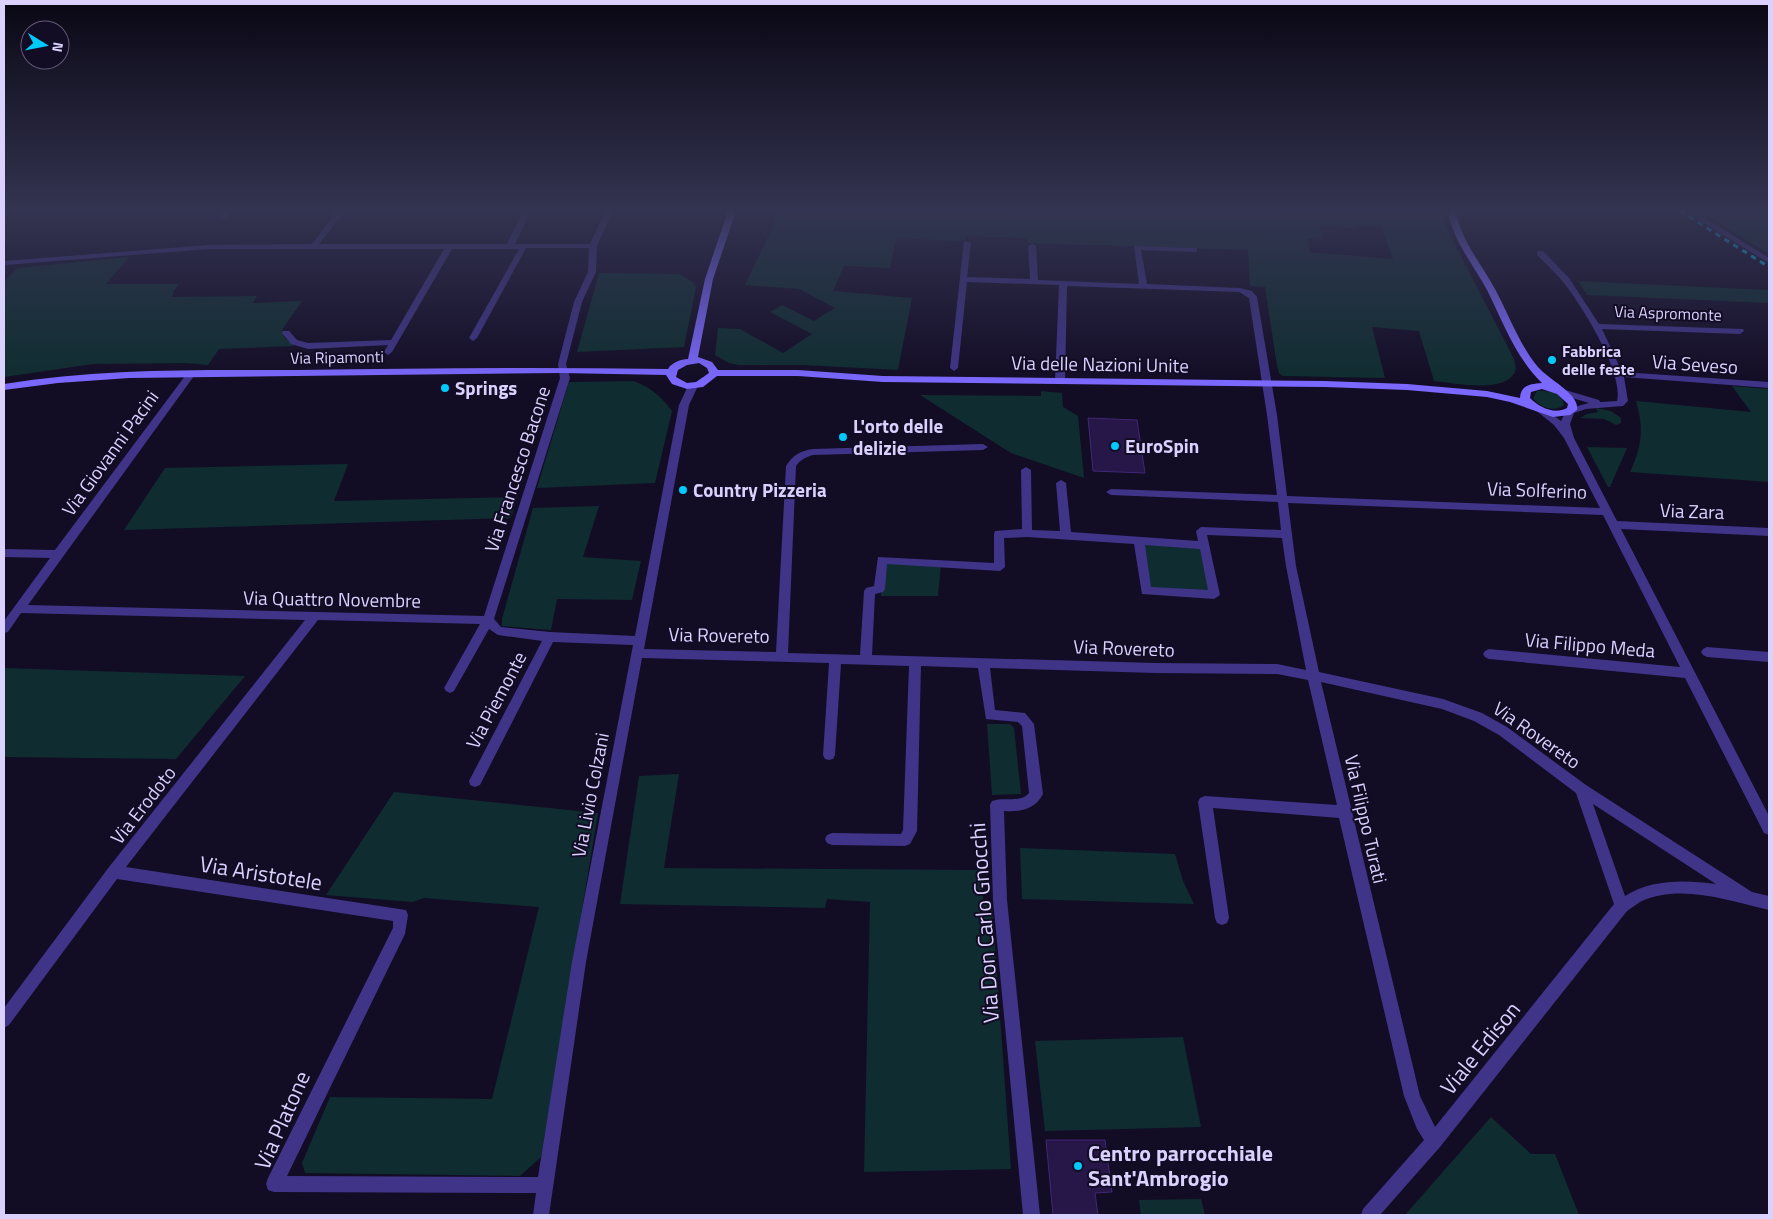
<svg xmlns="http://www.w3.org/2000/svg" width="1773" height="1219" font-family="'Titillium Web',sans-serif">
  <rect width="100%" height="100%" fill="#130c25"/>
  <path fill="#0f2d30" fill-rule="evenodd" d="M 776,211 L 1443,211 L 1445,225 L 1514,359 L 1516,369 C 1509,395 1455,383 1434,381 L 1419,331 L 1372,327 L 1385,378 L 1283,376 L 1279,373 L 1277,366 L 1265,287 L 1250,286 L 1248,250 L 1028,243 L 1027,238 L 965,236 L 965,240 L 959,239 L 959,241 L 896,238 L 890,268 L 844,266 L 833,291 L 912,298 L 898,370 L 803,365 L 739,365 L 729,363 L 715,355 L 718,328 L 740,329 L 783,353 L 812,334 L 770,312 L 782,305 L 814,321 L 835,308 L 799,289 L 745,285 L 772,228 ZM 1356,225 L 1381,227 L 1393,259 L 1310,252 L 1308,238 L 1323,239 L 1319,226 L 1355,228 Z
    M 1699,211 L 1769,211 L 1769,254 Z
    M 129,257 L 106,284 L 179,284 L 173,292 L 174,292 L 172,297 L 257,296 L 253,303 L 302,301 L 282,330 L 285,338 L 295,346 L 219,349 L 208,365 L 186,363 L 93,364 L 4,377 L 4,282 L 17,268 Z
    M 599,273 L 679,274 L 693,282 L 696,287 L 684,347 L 577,352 Z
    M 1578,281 L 1769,290 L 1769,303 L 1587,295 Z
    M 634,381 C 651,388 661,396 672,411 L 655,483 L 537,488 L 569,382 Z
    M 1732,386 L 1769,389 L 1769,482 L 1630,472 C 1642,447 1644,427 1636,401 L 1751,412 Z
    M 1041,391 L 1062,393 L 1063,407 L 1078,416 L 1084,478 L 1011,453 L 920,395 L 1041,396 Z
    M 1537,391 C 1548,390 1563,393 1564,405 C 1554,413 1539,407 1533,398 Z
    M 1596,408 L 1611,411 L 1621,418 L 1621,423 L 1616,425 L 1604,419 L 1580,418 L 1587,414 L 1598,412 Z
    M 1587,447 L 1627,448 L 1610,487 L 1608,487 Z
    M 348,464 L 334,501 L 517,497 L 511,518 L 124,530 L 165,468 Z
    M 599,506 L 583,557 L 641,561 L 632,600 L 557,599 L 551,630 L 502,626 L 502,619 L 533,508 Z
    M 1139,541 L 1205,545 L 1214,595 L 1146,591 Z
    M 882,560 L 941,564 L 938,596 L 881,596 Z
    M 4,668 L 245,676 L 176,759 L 4,757 Z
    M 987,724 L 1010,724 L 1014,728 L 1021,794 L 992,795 Z
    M 679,774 L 664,868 L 981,870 L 983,900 L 992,905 L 1011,1169 L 864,1172 L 870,902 L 827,899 L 825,908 L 620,904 L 639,776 Z
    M 394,792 L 598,813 L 541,1157 L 520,1176 L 305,1173 L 302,1163 L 330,1097 L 492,1099 L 539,907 L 424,898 L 413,902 L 326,895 Z
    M 1020,848 L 1175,854 L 1183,881 L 1194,904 L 1022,899 Z
    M 1183,1037 L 1201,1127 L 1045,1131 L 1035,1041 Z
    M 1491,1117 L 1531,1154 L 1555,1154 L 1579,1215 L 1405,1215 Z
    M 1201,1199 L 1205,1215 L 1141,1215 L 1139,1200 Z"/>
  <path fill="#261748" stroke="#3f2775" d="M 1088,418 L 1137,420 L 1145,473 L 1093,471 Z
    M 1046,1140 L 1105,1140 L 1112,1192 L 1095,1193 L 1098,1215 L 1053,1215 Z"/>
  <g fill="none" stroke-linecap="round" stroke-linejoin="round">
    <path fill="#3f3488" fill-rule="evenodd" d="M 223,211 L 231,211 L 225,219 L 219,219 L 218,217 Z
      M 337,211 L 345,211 L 319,244 L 507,244 L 523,211 L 531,211 L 515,244 L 590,244 L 605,211 L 613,211 L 597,246 L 596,272 L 582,302 L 566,364 L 570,378 L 494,619 L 501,627 L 550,632 L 635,636 L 679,405 L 688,386 L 693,383 L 698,386 L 689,405 L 644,649 L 776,652 L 786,466 C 793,455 800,451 813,449 L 983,444 L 988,447 L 983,450 L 813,455 C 806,457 800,460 796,466 L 788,653 L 860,655 L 864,591 L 866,588 L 874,586 L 878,557 L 994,563 L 994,534 L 995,531 L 1022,529 L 1021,470 L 1026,467 L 1031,470 L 1032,530 L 1060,531 L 1056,483 L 1061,480 L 1066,483 L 1071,532 L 1198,541 L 1196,531 L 1201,527 L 1281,530 L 1278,502 L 1111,495 L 1106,492 L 1111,489 L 1277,495 L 1267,415 L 1249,298 L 1239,292 L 1067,286 L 1065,381 L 1060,384 L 1055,381 L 1059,285 L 967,282 L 958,368 L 954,371 L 950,368 L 964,241 L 971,243 L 967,277 L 1030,279 L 1028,246 L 1032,244 L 1036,246 L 1038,280 L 1139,284 L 1134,246 L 1194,248 L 1197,248 L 1197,252 L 1141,250 L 1147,284 L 1240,288 L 1252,291 L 1257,297 L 1277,415 L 1287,496 L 1600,508 L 1564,438 L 1554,425 L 1534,409 L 1536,407 L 1542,407 L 1561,421 L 1567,409 L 1589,403 L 1559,394 L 1559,390 L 1562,389 L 1599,400 L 1600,402 L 1617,401 C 1624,373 1582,306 1564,283 C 1556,273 1546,264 1537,255 L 1537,251 L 1543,251 L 1569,278 L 1599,324 L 1743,329 L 1744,331 L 1740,334 L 1602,329 L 1622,372 L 1769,382 L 1769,388 L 1624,377 L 1628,401 L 1623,406 L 1586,409 L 1574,413 L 1570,424 L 1574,438 L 1617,521 L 1769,528 L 1769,536 L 1621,529 L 1769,816 L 1769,835 L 1764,833 L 1685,678 L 1489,659 L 1485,657 L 1483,654 L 1485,651 L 1489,649 L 1680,667 L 1603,515 L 1288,503 L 1296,566 L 1319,672 L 1443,699 L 1482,713 L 1507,727 L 1586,785 L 1752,892 L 1769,896 L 1769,910 C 1729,901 1680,883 1640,902 C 1636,905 1631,908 1627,911 L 1440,1147 L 1380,1215 L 1361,1215 L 1363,1209 L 1424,1140 L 1417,1129 L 1404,1096 L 1339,818 L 1213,808 L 1229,918 L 1227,923 L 1222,925 L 1217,923 L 1215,918 L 1198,802 L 1200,798 L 1205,796 L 1337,805 L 1308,680 L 1277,674 L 1155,673 L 990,668 L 995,710 L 1025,713 L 1034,724 L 1043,794 C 1035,810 1020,812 1004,811 L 1007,900 L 1040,1215 L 1023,1215 L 993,900 L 990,805 L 992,801 C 1005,796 1019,804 1029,793 L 1022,726 L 1018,722 L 986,719 L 978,668 L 921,666 L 917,831 L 910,844 L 905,846 L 832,845 L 827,843 L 825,839 L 827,835 L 832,833 L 901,834 L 903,830 L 909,666 L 841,664 L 835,755 L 833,759 L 829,760 L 825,759 L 823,755 L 829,663 L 642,658 L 586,962 L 549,1215 L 533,1215 L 536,1193 L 274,1192 L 268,1190 L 266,1184 L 268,1178 L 393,928 L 393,921 L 117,879 L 9,1025 L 4,1028 L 4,1008 L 109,867 L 305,620 L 21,613 L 8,632 L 4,633 L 4,621 L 50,558 L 4,557 L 4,549 L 55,550 L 188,372 L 191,371 L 195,374 L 194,376 L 28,605 L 484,616 L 560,378 L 558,364 L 574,302 L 588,272 L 589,248 L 526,248 L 477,338 L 473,341 L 469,338 L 519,249 L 452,249 L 392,352 L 388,355 L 384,352 L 388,345 L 308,349 L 291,344 L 282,333 L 283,331 L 289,331 L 297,340 L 308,343 L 391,340 L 444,249 L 209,249 L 4,265 L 4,261 L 209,245 L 312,244 ZM 1207,535 L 1282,538 L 1286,566 L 1306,670 L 1277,664 L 1155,663 L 872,655 L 875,594 L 883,592 L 885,589 L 887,564 L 1000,571 L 1005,567 L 1004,538 L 1027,537 L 1134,544 L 1142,594 L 1214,599 L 1220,595 ZM 1145,545 L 1200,549 L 1208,590 L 1151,587 ZM 318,620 L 480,624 L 444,688 L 446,691 L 450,693 L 454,691 L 489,629 L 498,635 L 542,641 L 469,781 L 470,785 L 475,787 L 480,785 L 553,642 L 633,645 L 572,962 L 538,1177 L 287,1176 L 405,934 L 408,915 L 406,910 L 126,867 ZM 1321,682 L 1442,709 L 1474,721 L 1499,735 L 1576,793 L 1614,904 L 1435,1127 L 1420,1096 ZM 1593,804 L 1716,884 C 1685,880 1652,879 1625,896 Z
      M 1684,211 L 1693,211 L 1769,258 L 1769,263 Z
      M 1707,647 L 1769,652 L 1769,662 L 1707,657 L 1703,655 L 1701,652 L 1703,649 Z"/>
    <path fill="#7b68ff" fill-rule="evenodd" d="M 728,211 L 736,211 L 713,279 L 698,357 L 712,362 L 718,370 L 798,370 L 883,376 L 1325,381 L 1407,384 L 1487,391 L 1520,398 C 1521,385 1530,384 1542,383 C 1516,358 1503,322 1487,290 C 1473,264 1453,241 1448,211 L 1456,211 C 1461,241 1481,263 1495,289 C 1509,315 1519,344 1538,367 C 1549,380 1580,394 1577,410 L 1570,415 L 1553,417 L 1510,402 L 1487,397 L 1407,390 L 1325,387 L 883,382 L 798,376 L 717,376 L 703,387 L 687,389 L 672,384 L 666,375 L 562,373 L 129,378 L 58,383 L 4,390 L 4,384 C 101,368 199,370 298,370 C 421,368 544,367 668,369 C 671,363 681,359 688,359 L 705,279 ZM 699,363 L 707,368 L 709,373 L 696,382 L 687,383 L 676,377 L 678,370 L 687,365 ZM 1542,389 L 1557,394 L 1568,404 L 1567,408 C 1554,415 1539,407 1530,398 L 1531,392 Z"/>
    <path stroke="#00c9fc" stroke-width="3" stroke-dasharray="5.5 5" stroke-linecap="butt" d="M 1680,211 L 1769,267"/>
  </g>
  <linearGradient id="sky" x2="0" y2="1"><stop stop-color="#0a0714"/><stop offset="0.55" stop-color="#333451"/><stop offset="1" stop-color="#333451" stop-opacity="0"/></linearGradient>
  <rect width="1773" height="382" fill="url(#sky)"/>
  <g fill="#00c9fc" stroke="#130c25" stroke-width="2">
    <circle cx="1552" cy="360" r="5"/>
    <circle cx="445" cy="388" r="5"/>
    <circle cx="843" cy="437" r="5"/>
    <circle cx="1115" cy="446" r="5"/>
    <circle cx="683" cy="490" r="5"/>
    <circle cx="1078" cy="1166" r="5"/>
  </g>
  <g text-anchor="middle" stroke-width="4" stroke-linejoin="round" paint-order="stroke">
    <g font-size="16" fill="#dbd1ff" stroke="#130c25">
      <text transform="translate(1668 313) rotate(2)" y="6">Via Aspromonte</text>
      <text transform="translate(337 357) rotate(-1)" y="6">Via Ripamonti</text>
    </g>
    <g font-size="16" font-weight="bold" fill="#dbd1ff" stroke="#130c25" text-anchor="start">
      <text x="1562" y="357">Fabbrica<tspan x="1562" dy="18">delle feste</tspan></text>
    </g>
    <g font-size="19" fill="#dbd1ff" stroke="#130c25">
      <text transform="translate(1100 364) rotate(1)" y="7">Via delle Nazioni Unite</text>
      <text transform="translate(1695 364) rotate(4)" y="7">Via Seveso</text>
      <text transform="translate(110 453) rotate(-54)" y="7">Via Giovanni Pacini</text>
      <text transform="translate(517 469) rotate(-72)" y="7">Via Francesco Bacone</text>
      <text transform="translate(1537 490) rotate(2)" y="7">Via Solferino</text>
      <text transform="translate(1692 511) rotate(2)" y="7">Via Zara</text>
      <text transform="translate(332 599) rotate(1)" y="7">Via Quattro Novembre</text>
      <text transform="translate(719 635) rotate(1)" y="7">Via Rovereto</text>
      <text transform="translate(1590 645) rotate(5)" y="7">Via Filippo Meda</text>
      <text transform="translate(1124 648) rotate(2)" y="7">Via Rovereto</text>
      <text transform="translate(496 700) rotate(-62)" y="7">Via Piemonte</text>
      <text transform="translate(1537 735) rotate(35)" y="7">Via Rovereto</text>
      <text transform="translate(590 795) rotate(-79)" y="7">Via Livio Colzani</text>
      <text transform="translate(143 805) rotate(-52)" y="7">Via Erodoto</text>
      <text transform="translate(1366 819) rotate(77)" y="7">Via Filippo Turati</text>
    </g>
    <g font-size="19" font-weight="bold" fill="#dbd1ff" stroke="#130c25" text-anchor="start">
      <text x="455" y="395">Springs</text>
      <text x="853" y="433">L'orto delle<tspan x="853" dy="22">delizie</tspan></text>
      <text x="1125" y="453">EuroSpin</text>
      <text x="693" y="497">Country Pizzeria</text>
    </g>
    <g font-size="22" fill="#dbd1ff" stroke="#130c25">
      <text transform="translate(261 873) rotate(9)" y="8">Via Aristotele</text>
      <text transform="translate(984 923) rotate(-94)" y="8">Via Don Carlo Gnocchi</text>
      <text transform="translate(1480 1048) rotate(-51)" y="8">Viale Edison</text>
      <text transform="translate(282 1120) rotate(-66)" y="8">Via Platone</text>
    </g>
    <g font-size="22" font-weight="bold" fill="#dbd1ff" stroke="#130c25" text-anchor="start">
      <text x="1088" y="1161">Centro parrocchiale<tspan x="1088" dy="25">Sant'Ambrogio</tspan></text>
    </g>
  </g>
  <rect width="1773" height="1219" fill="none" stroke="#dbd1ff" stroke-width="10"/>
  <g transform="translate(45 45) rotate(100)"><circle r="24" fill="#130c25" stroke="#635b7c"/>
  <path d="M0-4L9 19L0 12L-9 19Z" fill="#00c9fc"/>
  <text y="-8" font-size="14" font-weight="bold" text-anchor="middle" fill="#dbd1ff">N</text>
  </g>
</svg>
